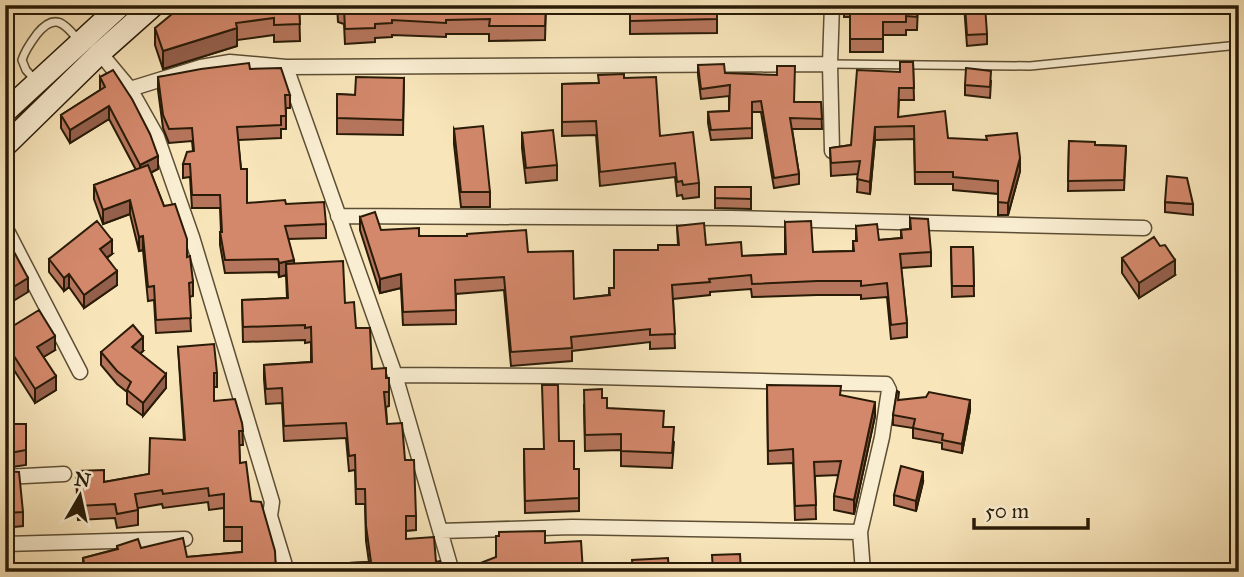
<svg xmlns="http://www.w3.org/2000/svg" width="1244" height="577" font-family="'IM FELL Great Primer',serif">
  <rect width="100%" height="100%" fill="#f8e5ba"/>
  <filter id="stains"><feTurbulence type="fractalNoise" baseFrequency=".00286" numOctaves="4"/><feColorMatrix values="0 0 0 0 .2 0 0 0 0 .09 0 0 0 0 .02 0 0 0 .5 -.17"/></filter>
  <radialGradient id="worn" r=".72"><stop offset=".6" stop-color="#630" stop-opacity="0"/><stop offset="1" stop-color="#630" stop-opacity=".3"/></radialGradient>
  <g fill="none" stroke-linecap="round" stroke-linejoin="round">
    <g stroke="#5d4e34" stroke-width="10">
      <path id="lane" d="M 830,64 L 1030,66 L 1239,45
        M 37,82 L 26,70 L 22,60 C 25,50 31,42 37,34 C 54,13 64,22 78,40"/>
    </g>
    <g stroke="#5d4e34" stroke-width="17">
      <path id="street" d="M 100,53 L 130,89 L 157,137 L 192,237 L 272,502 L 270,516 L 287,572
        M 286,67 L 395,375 L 452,572
        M 130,89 L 201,67 L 230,62 L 286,67 L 830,64
        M 832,151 L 830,64 L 832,5
        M 338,216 L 731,218 L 1144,228
        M 5,227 L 80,372
        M 395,375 L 554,376 L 886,384 L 889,390 L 882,437 L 860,532 L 863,572
        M 5,477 L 64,474
        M 440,531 L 572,527 L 860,532
        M 5,544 L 185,539"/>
    </g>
    <g stroke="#291b07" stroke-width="24">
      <path id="secondary" d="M 5,112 L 121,5
        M 5,146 L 100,53 L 154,5"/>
    </g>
    <use href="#lane" stroke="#faeed2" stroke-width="7"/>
    <use href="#street" stroke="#faeed2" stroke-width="14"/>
    <use href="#secondary" stroke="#faeed2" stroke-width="21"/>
  </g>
  <path fill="#b5755c" stroke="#291b07" stroke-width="2" d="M 299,5 L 300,41 L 274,42 L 274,35 L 237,40 L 237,46 L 163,69 L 155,45 L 155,28 Z
    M 337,5 L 546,5 L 545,40 L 489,41 L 489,34 L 446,34 L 446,37 L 392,35 L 392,37 L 375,38 L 375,42 L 345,44 L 344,24 L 338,22 Z
    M 630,5 L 717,5 L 717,33 L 630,34 Z
    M 844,5 L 918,5 L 917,30 L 906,30 L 906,35 L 883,35 L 883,52 L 850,52 L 850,17 L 844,17 Z
    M 964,5 L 987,34 L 987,44 L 967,46 Z
    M 913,62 L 914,100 L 899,100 L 898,117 L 1020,171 L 1008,215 L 998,215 L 998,194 L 953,190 L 953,184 L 915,184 L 914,139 L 875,140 L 870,194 L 857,192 L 858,174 L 831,176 L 830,148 L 851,145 L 900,72 Z
    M 698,65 L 725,73 L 795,102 L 821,102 L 822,129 L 792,129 L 799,174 L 799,184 L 774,188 L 761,112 L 752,112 L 752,138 L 711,140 L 708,123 L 708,112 L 729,111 L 729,96 L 701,99 L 698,75 Z
    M 250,69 L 290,95 L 290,108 L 286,108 L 286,129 L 281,129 L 281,138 L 238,140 L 241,169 L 247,203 L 286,204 L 326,224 L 326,238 L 288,239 L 294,263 L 345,303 L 356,328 L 372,369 L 386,378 L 389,378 L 389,406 L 386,407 L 387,424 L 405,460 L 416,516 L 416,530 L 406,531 L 406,539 L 436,562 L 443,572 L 328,572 L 328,564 L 369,562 L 366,541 L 365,504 L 356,504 L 355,470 L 349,471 L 346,438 L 284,441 L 282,403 L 266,404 L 264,379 L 264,365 L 311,362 L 311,342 L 305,343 L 305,340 L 243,342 L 242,300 L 287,298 L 286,275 L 279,277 L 278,272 L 225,273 L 220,245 L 220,232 L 221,232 L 220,208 L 192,208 L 190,177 L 183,178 L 183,164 L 193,151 L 192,141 L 169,143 L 163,128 L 158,90 L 158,77 Z
    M 100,77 L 158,169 L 151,173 L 164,206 L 187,257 L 193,282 L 193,296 L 189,297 L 191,331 L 156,333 L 154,300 L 148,301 L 143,250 L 139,251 L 130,214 L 103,224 L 94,199 L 94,185 L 136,170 L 109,119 L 70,143 L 61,128 L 61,115 L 100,90 Z
    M 404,78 L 403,135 L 337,134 L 337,94 L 355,95 Z
    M 624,78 L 660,136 L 699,183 L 699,197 L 683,199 L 682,195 L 677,196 L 675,177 L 600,186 L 596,135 L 562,136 L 562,84 L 598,83 Z
    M 991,81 L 990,98 L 965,95 L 965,85 Z
    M 454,129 L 490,192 L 490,207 L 461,207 L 454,144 Z
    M 522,133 L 557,165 L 557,180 L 526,183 L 522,148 Z
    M 1069,141 L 1095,145 L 1126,146 L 1124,190 L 1068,191 Z
    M 715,187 L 751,187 L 751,209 L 715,208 Z
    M 1165,202 L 1193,204 L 1193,215 L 1165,212 Z
    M 360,217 L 381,230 L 528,252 L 574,299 L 609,295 L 609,288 L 614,288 L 658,250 L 678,245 L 677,226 L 706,245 L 742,256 L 785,254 L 785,222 L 813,252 L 853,251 L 853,241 L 856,241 L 856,226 L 879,240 L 901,238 L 901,230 L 910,229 L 910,218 L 931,252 L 931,266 L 901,268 L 907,323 L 907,337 L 891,339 L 887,297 L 861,299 L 861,295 L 817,295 L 752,297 L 751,289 L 710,292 L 710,295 L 673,299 L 675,348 L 650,349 L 650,342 L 572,351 L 572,361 L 511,366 L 504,290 L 456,294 L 456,324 L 403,325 L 401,288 L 380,293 L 360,230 Z
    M 951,247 L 973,247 L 974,296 L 952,297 Z
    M 112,254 L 107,258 L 117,285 L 84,308 L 69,287 L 64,291 L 49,272 L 49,259 Z
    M 1122,258 L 1175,275 L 1139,298 L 1122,273 Z
    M 5,322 L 8,329 L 55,350 L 43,357 L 56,390 L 35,403 L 5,356 Z
    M 178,347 L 217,373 L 217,387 L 214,387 L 214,401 L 242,423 L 243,445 L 239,445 L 240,463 L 251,501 L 275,567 L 276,572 L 83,572 L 83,558 L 117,549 L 117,546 L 141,548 L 187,557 L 242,552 L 242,541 L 224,541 L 224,508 L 209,510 L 208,502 L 163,508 L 162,504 L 138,508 L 138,525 L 117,528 L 115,518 L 78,520 L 76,471 L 104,482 L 149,474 L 184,440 Z
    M 143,351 L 140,354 L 166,388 L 143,416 L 127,404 L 127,392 L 117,384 L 101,365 L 101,352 Z
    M 767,385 L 840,395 L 875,416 L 854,514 L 834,510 L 834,496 L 839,475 L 815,476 L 816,519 L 795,520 L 793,463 L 768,464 Z
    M 602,398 L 607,408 L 664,427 L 674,442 L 672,468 L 621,466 L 621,450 L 585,451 L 584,405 Z
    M 899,400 L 970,410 L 962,453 L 942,449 L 942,443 L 913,438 L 913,428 L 893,425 L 893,415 Z
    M 5,412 L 11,424 L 26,424 L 26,465 L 5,468 Z
    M 559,441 L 574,469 L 579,469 L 579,511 L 525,513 L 524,449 L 544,449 Z
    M 5,471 L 23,512 L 23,526 L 5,528 Z
    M 923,482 L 916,511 L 894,505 L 894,495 Z"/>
  <path fill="#945f4b" stroke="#291b07" stroke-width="2" d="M 237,28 L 237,46 L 163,69 L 163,51 Z
    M 109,106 L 109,119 L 70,143 L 70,130 Z
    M 875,127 L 875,140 L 870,194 L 870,182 Z
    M 158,156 L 158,169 L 140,178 L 140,165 Z
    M 1020,158 L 1020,171 L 1008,215 L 1008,203 Z
    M 130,200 L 130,214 L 103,224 L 103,210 Z
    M 143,236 L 143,250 L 139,251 L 139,237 Z
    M 112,240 L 112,254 L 100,262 L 100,249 Z
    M 294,260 L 294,273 L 286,264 L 286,275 L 279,277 L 279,263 Z
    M 1175,260 L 1175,275 L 1139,298 L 1139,283 Z
    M 117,271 L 117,285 L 84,308 L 84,295 Z
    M 69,274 L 69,287 L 64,291 L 64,278 Z
    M 401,274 L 401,288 L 380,293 L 380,279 Z
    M 28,278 L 28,292 L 5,306 L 5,292 Z
    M 55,336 L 55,350 L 37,361 L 37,347 Z
    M 143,337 L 143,351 L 132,360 L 132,347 Z
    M 166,374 L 166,388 L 143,416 L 143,403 Z
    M 56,376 L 56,390 L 35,403 L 35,389 Z
    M 8,387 L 8,402 L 5,403 L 5,388 Z
    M 970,400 L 970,410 L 962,453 L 962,444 Z
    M 875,402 L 875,416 L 854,514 L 854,500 Z
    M 923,472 L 923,482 L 916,511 L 916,501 Z"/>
  <path fill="#d3886b" stroke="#291b07" stroke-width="2" d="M 183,5 L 299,5 L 300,24 L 274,25 L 274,18 L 236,23 L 237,28 L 163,51 L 155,28 Z
    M 338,5 L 546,5 L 545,26 L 489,26 L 490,19 L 446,20 L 446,23 L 392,20 L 392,23 L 375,24 L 375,28 L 345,29 L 344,9 L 338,8 Z
    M 630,5 L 717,5 L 717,19 L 630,21 Z
    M 850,5 L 918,5 L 917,17 L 906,16 L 906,22 L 883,22 L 883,39 L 850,39 Z
    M 965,5 L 985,5 L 987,34 L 967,35 Z
    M 900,62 L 913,62 L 914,88 L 899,88 L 898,117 L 945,111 L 948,138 L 987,140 L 986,136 L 1017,133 L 1020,158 L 1008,203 L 998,202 L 998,181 L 953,177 L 953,172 L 915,172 L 914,126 L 875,127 L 870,182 L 857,179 L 860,161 L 831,163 L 830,148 L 851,145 L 857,70 L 900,72 Z
    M 249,63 L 250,69 L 281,68 L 290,95 L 285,95 L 286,116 L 281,116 L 281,125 L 237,127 L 241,169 L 247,169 L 247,203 L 285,200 L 286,204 L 324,202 L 326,224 L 285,226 L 294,260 L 279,263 L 278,259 L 225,260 L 220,232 L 222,232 L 220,195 L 192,195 L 190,164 L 183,164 L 187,152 L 194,151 L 192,128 L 169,129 L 163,115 L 158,77 L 201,69 Z
    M 724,64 L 725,73 L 777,75 L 777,66 L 795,66 L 794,102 L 821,102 L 822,119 L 790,118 L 799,174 L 774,178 L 761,101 L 752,102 L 752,128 L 711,130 L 708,112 L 729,111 L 730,85 L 701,89 L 698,65 Z
    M 966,68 L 991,71 L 990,87 L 965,85 Z
    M 113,70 L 132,99 L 150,134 L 158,156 L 140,165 L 109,106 L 70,130 L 61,115 L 105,87 L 100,77 Z
    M 624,74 L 624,78 L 656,77 L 660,136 L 693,132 L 699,183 L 683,185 L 682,181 L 677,182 L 675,163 L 600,172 L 596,121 L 562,122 L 562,84 L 599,83 L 598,75 Z
    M 356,77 L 404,78 L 403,120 L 337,118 L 337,94 L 355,95 Z
    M 483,126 L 490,192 L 461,192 L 454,129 Z
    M 553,130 L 557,165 L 526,168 L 522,133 Z
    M 1069,141 L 1095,142 L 1095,145 L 1126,146 L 1124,180 L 1068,181 Z
    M 148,165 L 164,206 L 175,204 L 187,239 L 187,257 L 190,256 L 193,282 L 189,283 L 191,318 L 156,320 L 154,286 L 148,287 L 143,236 L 139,237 L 130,200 L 103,210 L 94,185 Z
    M 1167,176 L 1187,178 L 1193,204 L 1165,202 Z
    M 715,187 L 751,187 L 751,199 L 715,198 Z
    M 375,212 L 381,230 L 419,228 L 419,236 L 467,236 L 467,234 L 526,230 L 528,252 L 573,251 L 574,299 L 610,295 L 609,288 L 614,288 L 614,250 L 658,250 L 658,245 L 679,245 L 677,226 L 704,223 L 706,245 L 741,242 L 742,256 L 786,254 L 785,222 L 811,221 L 813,252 L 854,251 L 853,241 L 857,241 L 856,226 L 877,224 L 879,240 L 902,238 L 901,230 L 911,229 L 910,218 L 928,219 L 931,252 L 900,254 L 907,323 L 891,325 L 887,283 L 861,286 L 861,281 L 817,281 L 752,284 L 751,275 L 709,279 L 710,282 L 672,285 L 675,334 L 650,335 L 650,329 L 571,337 L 572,348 L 511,352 L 504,277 L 455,280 L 456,310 L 403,312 L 401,274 L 380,279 L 360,217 Z
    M 97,221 L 112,240 L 100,249 L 117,271 L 84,295 L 69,274 L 64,278 L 49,259 Z
    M 5,235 L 28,278 L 5,292 Z
    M 1154,237 L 1160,246 L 1165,245 L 1175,260 L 1139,283 L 1122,258 Z
    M 951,247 L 973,247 L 974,286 L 952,286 Z
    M 343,261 L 345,303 L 354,302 L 356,328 L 370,328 L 372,369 L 386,368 L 386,378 L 389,378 L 389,392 L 384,392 L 387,424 L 402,423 L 405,460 L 414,460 L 416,516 L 406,516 L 406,539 L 434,537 L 436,562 L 440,561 L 443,572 L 329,572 L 328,564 L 371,562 L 366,526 L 365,489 L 356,489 L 355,455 L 349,456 L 346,423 L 284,426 L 282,388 L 266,389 L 264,365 L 312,362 L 311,327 L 305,328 L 305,325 L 243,327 L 242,300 L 288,298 L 286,264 Z
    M 39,310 L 55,336 L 37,347 L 56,376 L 35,389 L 5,342 L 5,322 L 8,329 Z
    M 133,325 L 143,337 L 132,347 L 166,374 L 143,403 L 127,390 L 131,382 L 117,371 L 101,352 Z
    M 214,344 L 217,373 L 214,373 L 214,401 L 235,399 L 242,423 L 243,431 L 239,431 L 240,463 L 246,462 L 251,501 L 261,502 L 275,551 L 276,572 L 86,572 L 83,558 L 118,549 L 117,546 L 138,539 L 141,548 L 183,538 L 187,557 L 242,552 L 242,527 L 224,527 L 224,494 L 209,496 L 208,488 L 163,494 L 162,490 L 135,494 L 138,510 L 117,514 L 115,504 L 78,506 L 76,471 L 104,470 L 104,482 L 149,474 L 150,438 L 185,440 L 178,347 Z
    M 542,385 L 558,385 L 559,441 L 574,441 L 574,469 L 579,469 L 579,498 L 525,501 L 524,449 L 544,449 Z
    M 767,385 L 841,386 L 840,395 L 875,402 L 854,500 L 834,496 L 841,461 L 814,462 L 816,505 L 795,506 L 793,449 L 768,451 Z
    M 602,389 L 602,398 L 607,398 L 607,408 L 664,411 L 663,427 L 674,427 L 672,453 L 621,451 L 621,434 L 585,435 L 584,390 Z
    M 897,391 L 899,392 L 898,400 L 926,397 L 929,392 L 970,400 L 962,444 L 942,440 L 943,434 L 913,428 L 915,419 L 893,415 Z
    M 5,412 L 11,424 L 26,424 L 26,450 L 5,454 Z
    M 901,466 L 923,472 L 916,501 L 894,495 Z
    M 5,471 L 19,472 L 23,512 L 5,513 Z
    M 545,531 L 545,543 L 581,541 L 583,572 L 472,572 L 470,567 L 496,557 L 496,536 L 499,536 L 499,532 Z
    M 5,546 L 14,572 L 5,572 Z
    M 740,554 L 741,572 L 713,572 L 712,555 Z
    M 668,558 L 669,572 L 633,572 L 632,560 Z
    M 1016,563 L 1021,572 L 1000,572 Z"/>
  <rect width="1244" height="577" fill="none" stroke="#f8e5ba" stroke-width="28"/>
  <rect x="7" y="7" width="1230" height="563" fill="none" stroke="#291b07" stroke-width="3.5"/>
  <rect x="14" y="14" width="1216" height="549" fill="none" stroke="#291b07" stroke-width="2"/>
  <g transform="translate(80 496) rotate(9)" stroke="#faeed2" stroke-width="5" paint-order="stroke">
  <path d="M0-5L12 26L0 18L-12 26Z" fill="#291b07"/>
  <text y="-10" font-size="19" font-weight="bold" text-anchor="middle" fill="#291b07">N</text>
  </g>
  <path d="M974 518v10h114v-10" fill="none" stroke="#291b07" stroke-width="3.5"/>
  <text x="985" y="518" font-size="21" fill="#291b07" stroke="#faeed2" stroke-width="5" paint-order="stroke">50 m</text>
  <rect width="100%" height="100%" filter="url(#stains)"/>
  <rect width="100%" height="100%" fill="url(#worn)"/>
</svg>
